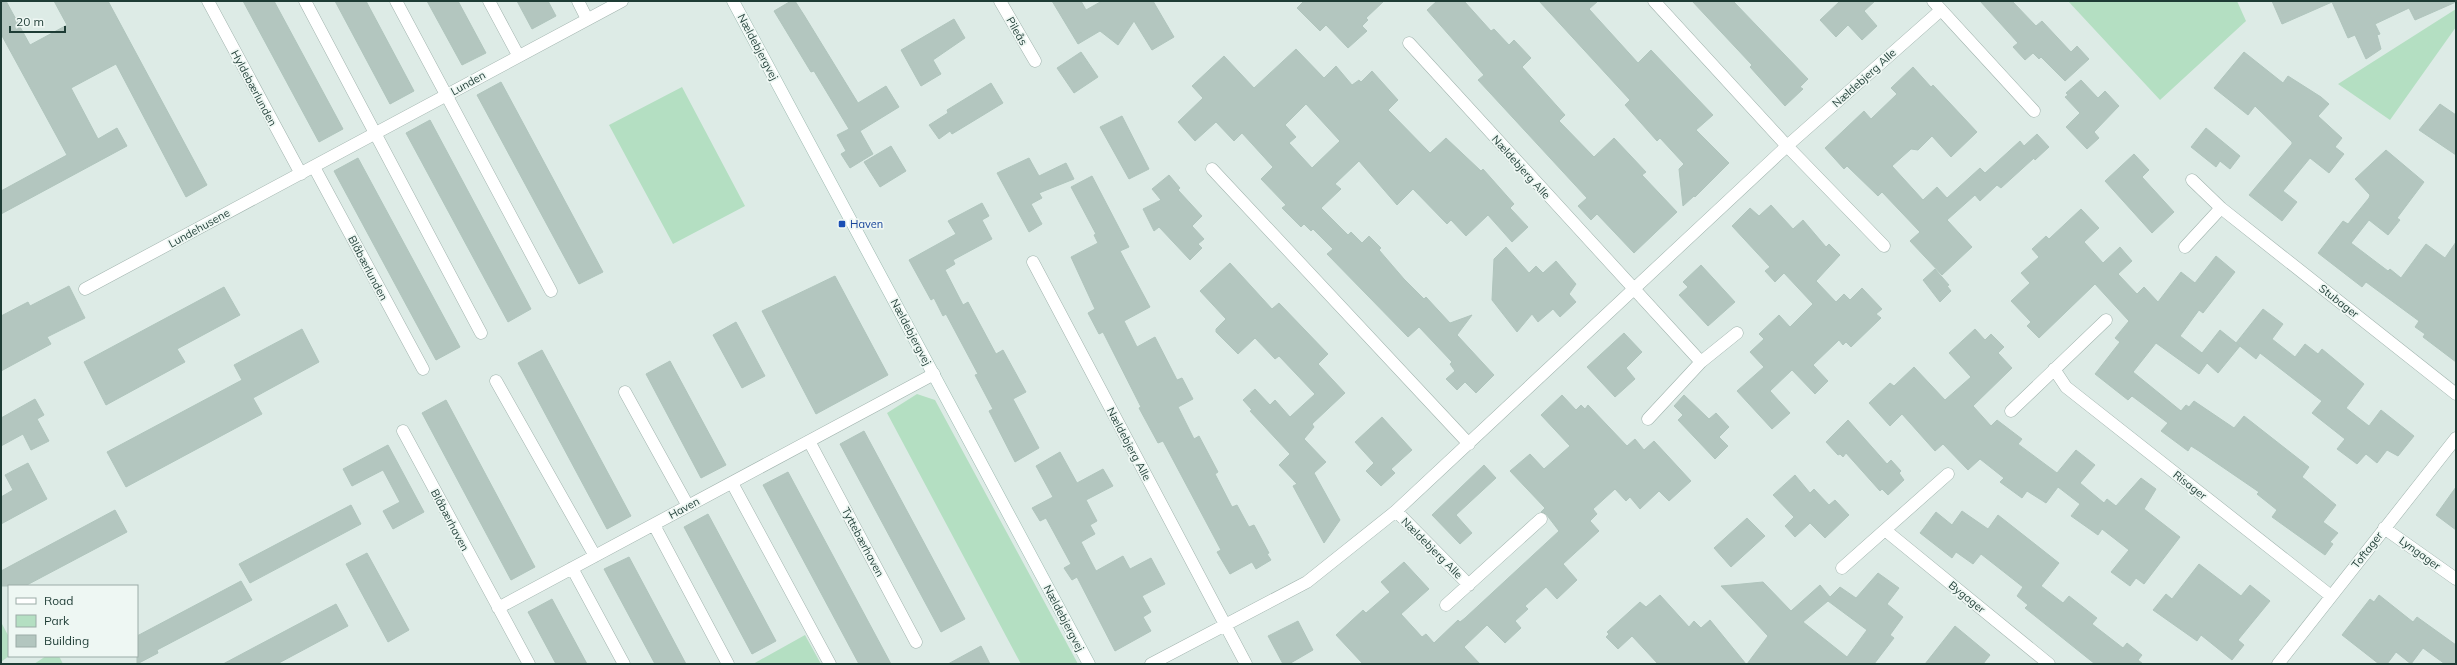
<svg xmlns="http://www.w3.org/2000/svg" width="2457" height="665" font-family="Mulish,sans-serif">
  <rect width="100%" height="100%" fill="#ddebe6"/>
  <path fill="#b4dfc2" d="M 2068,1 L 2237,1 L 2246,21 L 2160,100 Z
    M 2456,9 L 2456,27 L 2390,120 L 2338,84 Z
    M 682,87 L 745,206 L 673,244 L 609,125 Z
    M 917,394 L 935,400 L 1078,664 L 1021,664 L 887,413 Z
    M 2,624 L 9,637 L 9,656 L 1,662 Z
    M 805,635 L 821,664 L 753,664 Z
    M 46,656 L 59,656 L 63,664 L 34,664 Z"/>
  <path fill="#b3c6bf" stroke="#b0c5bd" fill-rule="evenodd" d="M 1,1 L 6,1 L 30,45 L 67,25 L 54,1 L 108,1 L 207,185 L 186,197 L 116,64 L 71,88 L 98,139 L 117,128 L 127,146 L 1,214 L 1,191 L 67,155 L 1,34 Z
    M 243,1 L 274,1 L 343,129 L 319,142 Z
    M 335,1 L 366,1 L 414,91 L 390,104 Z
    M 427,1 L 458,1 L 486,53 L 462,65 Z
    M 517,1 L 548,1 L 556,16 L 532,29 Z
    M 791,1 L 795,1 L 804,15 L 858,103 L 886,86 L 899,107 L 860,131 L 873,154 L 850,168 L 841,154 L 846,151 L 837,135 L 849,129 L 814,71 L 811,72 L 774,11 Z
    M 1052,1 L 1081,1 L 1086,10 L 1102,1 L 1153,1 L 1174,37 L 1152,50 L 1134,21 L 1118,45 L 1100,31 L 1078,44 Z
    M 1304,1 L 1384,1 L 1366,18 L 1368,20 L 1362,26 L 1367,31 L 1348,48 L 1326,25 L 1320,31 L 1297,8 Z
    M 1437,1 L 1464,1 L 1491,31 L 1494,29 L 1509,45 L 1514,40 L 1531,58 L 1522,67 L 1565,115 L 1559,121 L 1594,157 L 1614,138 L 1646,172 L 1642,175 L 1677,212 L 1634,253 L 1597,214 L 1591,220 L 1578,206 L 1587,198 L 1478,80 L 1484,75 L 1427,10 Z
    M 1539,1 L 1598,1 L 1589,9 L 1638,63 L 1651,50 L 1713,115 L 1696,130 L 1729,163 L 1695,197 L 1694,196 L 1683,206 L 1679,169 L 1684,164 L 1660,138 L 1657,141 L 1625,105 L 1630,100 Z
    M 1692,1 L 1733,1 L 1808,79 L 1800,87 L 1803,89 L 1785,106 L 1750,67 L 1752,65 Z
    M 1840,1 L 1875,1 L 1864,11 L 1877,26 L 1862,40 L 1848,25 L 1836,37 L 1820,20 Z
    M 1980,1 L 2012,1 L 2036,26 L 2042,21 L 2071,52 L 2077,46 L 2089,59 L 2065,81 L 2041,57 L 2039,59 L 2033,53 L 2025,60 L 2013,47 L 2018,43 Z
    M 2272,1 L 2456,1 L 2456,2 L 2415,20 L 2409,8 L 2375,24 L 2380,34 L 2377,35 L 2381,49 L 2366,59 L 2355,35 L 2348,38 L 2332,2 L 2282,24 Z
    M 954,19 L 965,38 L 933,60 L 941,74 L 921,86 L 901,50 Z
    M 1296,49 L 1324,78 L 1336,66 L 1352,85 L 1359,80 L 1361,82 L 1372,71 L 1398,100 L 1388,110 L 1430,153 L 1446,138 L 1481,171 L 1483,169 L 1514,204 L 1510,208 L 1528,227 L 1512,242 L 1488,215 L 1466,236 L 1451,220 L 1447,224 L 1413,189 L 1397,205 L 1359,161 L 1335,184 L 1341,189 L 1321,208 L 1348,235 L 1351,232 L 1362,243 L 1369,236 L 1381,248 L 1379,250 L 1404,279 L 1424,299 L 1426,297 L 1450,323 L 1472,315 L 1457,335 L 1494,375 L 1476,393 L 1465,382 L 1457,390 L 1446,379 L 1455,371 L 1450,364 L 1452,362 L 1419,327 L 1408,337 L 1327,254 L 1333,249 L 1313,229 L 1311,231 L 1304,224 L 1301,227 L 1282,208 L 1286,205 L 1261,179 L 1273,167 L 1242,133 L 1234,141 L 1216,122 L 1195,141 L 1178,122 L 1203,98 L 1192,86 L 1224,56 L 1254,88 ZM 1306,104 L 1340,141 L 1312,168 L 1289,143 L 1296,137 L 1285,125 Z
    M 1081,52 L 1098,77 L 1074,93 L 1057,68 Z
    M 2244,52 L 2283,83 L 2288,76 L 2321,97 L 2329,104 L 2318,116 L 2342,138 L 2335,147 L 2344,154 L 2329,173 L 2310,158 L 2283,191 L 2297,202 L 2282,221 L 2249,195 L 2292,144 L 2292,142 L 2255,106 L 2248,115 L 2214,88 Z
    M 1913,67 L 1931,87 L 1933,85 L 1977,132 L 1951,157 L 1932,136 L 1918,150 L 1911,149 L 1892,166 L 1923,200 L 1937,187 L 1947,198 L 1980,168 L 1985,173 L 2020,141 L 2024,146 L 2037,134 L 2049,147 L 2035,160 L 2034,158 L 2001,188 L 1997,185 L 1980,201 L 1975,195 L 1947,220 L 1972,247 L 1942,275 L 1910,241 L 1920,232 L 1882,192 L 1878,196 L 1847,166 L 1844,169 L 1825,148 L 1864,111 L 1871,119 L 1897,94 L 1891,88 Z
    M 2081,80 L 2098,98 L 2105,91 L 2119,106 L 2094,132 L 2099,138 L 2087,149 L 2066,127 L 2080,113 L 2065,97 L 2068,95 L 2066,93 Z
    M 501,82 L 603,272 L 579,284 L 477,95 Z
    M 991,83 L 1003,103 L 952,134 L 950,131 L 939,139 L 929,125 L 948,113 L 947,110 Z
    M 2440,104 L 2456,115 L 2456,155 L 2419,130 Z
    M 1122,116 L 1149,169 L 1129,179 L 1100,127 Z
    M 430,120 L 531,309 L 508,322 L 406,133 Z
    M 2206,128 L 2240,156 L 2230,169 L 2220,161 L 2216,167 L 2191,147 Z
    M 891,146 L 906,171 L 880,187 L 864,162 Z
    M 2386,150 L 2424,182 L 2397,218 L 2400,220 L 2388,235 L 2369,220 L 2351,243 L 2388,271 L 2390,269 L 2401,278 L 2426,244 L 2445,258 L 2456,242 L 2456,362 L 2423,337 L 2425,334 L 2415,327 L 2419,321 L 2366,282 L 2362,287 L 2318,253 L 2343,221 L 2348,224 L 2369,198 L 2370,195 L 2355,179 Z
    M 2134,154 L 2149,170 L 2142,177 L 2174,212 L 2152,233 L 2105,181 Z
    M 358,158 L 460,347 L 436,360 L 334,171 Z
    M 1029,158 L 1039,176 L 1066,163 L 1074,179 L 1039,193 L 1042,198 L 1031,204 L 1042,224 L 1029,232 L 997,173 Z
    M 1169,175 L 1180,188 L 1178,190 L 1202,216 L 1192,226 L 1204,239 L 1198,244 L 1202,248 L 1190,260 L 1159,227 L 1154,231 L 1143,209 L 1161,200 L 1152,189 Z
    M 1092,176 L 1129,247 L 1120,251 L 1150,307 L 1124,321 L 1137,347 L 1155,337 L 1177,380 L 1182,378 L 1193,399 L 1178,407 L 1194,439 L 1199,436 L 1218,472 L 1215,474 L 1232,507 L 1237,505 L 1249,527 L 1254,525 L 1269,553 L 1267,554 L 1271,560 L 1256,569 L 1252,562 L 1230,574 L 1217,552 L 1221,550 L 1188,488 L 1163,441 L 1158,443 L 1139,408 L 1141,407 L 1103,332 L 1099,334 L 1088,313 L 1095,309 L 1071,257 L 1098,243 L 1094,235 L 1096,234 L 1071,187 Z
    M 982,203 L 989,216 L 982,220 L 992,239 L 953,260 L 955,264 L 945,270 L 963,305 L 968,302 L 996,354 L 1003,350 L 1026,392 L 1013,399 L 1039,448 L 1015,462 L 989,411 L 993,409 L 975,375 L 978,374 L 946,314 L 943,316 L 934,298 L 931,300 L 909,260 L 956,234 L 948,221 Z
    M 1771,205 L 1793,229 L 1803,220 L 1826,247 L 1829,244 L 1840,255 L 1816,281 L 1836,302 L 1844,294 L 1850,300 L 1862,288 L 1882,309 L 1876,314 L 1881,318 L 1851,347 L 1846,342 L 1843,345 L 1839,340 L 1813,365 L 1828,381 L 1815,394 L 1792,370 L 1770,391 L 1790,413 L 1772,429 L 1737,391 L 1764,367 L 1750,352 L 1764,339 L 1759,334 L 1779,315 L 1790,327 L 1813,304 L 1784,273 L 1775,282 L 1765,271 L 1770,267 L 1732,226 L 1750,208 L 1759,216 Z
    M 2081,209 L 2099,228 L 2084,242 L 2103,263 L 2120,247 L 2132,261 L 2118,274 L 2137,294 L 2144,287 L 2158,302 L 2181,272 L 2195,283 L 2216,256 L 2235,272 L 2203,313 L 2199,310 L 2180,336 L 2202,353 L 2220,330 L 2240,346 L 2218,373 L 2207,363 L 2199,374 L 2156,343 L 2133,372 L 2181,411 L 2186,405 L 2189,407 L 2194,401 L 2234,428 L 2244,416 L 2309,467 L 2302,477 L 2336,505 L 2323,522 L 2338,533 L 2330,542 L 2333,544 L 2325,555 L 2272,517 L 2277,510 L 2257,494 L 2259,492 L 2199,451 L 2191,446 L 2188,451 L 2161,431 L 2168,423 L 2132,396 L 2128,400 L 2095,374 L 2120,342 L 2115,338 L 2129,321 L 2095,284 L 2039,338 L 2027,326 L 2031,322 L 2011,301 L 2030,283 L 2021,273 L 2039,257 L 2032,249 L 2046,236 L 2049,239 Z
    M 1506,247 L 1529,273 L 1536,266 L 1543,273 L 1556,261 L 1576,284 L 1569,294 L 1576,302 L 1560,317 L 1553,309 L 1538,322 L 1532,314 L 1517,332 L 1492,300 L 1494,259 Z
    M 1230,263 L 1272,309 L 1279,303 L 1328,354 L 1318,364 L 1345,393 L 1312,424 L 1314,427 L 1304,439 L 1326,462 L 1314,473 L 1340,520 L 1324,543 L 1293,486 L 1297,484 L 1279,465 L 1290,454 L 1250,411 L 1252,410 L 1243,400 L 1255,389 L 1270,405 L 1275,400 L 1290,417 L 1315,394 L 1279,356 L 1275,359 L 1255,338 L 1238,354 L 1216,332 L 1216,329 L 1226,319 L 1200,291 Z
    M 1701,265 L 1735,302 L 1708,326 L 1679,295 L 1688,287 L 1683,282 Z
    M 1935,269 L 1949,285 L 1947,286 L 1951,291 L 1940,302 L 1923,280 Z
    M 835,276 L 888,375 L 816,414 L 762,311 Z
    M 69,286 L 85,318 L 47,337 L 51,344 L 1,371 L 1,316 L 28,302 L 30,306 Z
    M 224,287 L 240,315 L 177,349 L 185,362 L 106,405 L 84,362 Z
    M 2263,309 L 2283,324 L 2272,339 L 2295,357 L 2305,344 L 2318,354 L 2322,349 L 2364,384 L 2346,408 L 2369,426 L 2381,410 L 2414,436 L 2398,456 L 2387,450 L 2377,463 L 2366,454 L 2357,464 L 2337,449 L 2345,439 L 2312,413 L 2322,401 L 2260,353 L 2256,359 L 2236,343 Z
    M 736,322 L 765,376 L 742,388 L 713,335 Z
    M 302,329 L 319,362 L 253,398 L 262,414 L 126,487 L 107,452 L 242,380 L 234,365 Z
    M 1975,329 L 1985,340 L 1991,334 L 2004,347 L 1998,353 L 2012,368 L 1973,406 L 1991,426 L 1997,420 L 2022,439 L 2018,444 L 2057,473 L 2076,450 L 2095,465 L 2080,483 L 2104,503 L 2107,499 L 2116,506 L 2141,478 L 2156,489 L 2144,509 L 2180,537 L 2144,584 L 2136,578 L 2130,586 L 2111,572 L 2129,550 L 2102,529 L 2098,535 L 2071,516 L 2080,504 L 2058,487 L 2046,503 L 2027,491 L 2022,498 L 2000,482 L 2004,478 L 1980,459 L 1968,470 L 1943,444 L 1935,451 L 1902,414 L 1890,426 L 1869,403 L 1890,383 L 1894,386 L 1914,367 L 1945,400 L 1971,377 L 1949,353 Z
    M 1624,333 L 1642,352 L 1626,368 L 1635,379 L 1615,397 L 1587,367 Z
    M 542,350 L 631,516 L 607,529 L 518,363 Z
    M 670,361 L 726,465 L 701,478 L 646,374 Z
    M 1562,395 L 1576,410 L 1581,405 L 1585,409 L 1588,405 L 1627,446 L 1635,439 L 1644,450 L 1654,441 L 1691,481 L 1669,501 L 1659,491 L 1640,509 L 1630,497 L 1626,501 L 1615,489 L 1593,509 L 1597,514 L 1590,521 L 1599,531 L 1563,564 L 1577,580 L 1557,599 L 1546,587 L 1525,606 L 1528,609 L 1515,621 L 1521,628 L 1505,643 L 1487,625 L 1464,647 L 1480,664 L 1363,664 L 1336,635 L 1363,610 L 1366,613 L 1390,592 L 1381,582 L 1404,562 L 1429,589 L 1401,614 L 1422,637 L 1426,634 L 1434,643 L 1458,620 L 1460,622 L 1465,618 L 1559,531 L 1546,514 L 1541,512 L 1545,508 L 1510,471 L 1530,454 L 1544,469 L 1570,446 L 1541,415 Z
    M 1684,395 L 1709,419 L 1716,413 L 1729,427 L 1719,437 L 1728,446 L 1715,459 L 1678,420 L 1683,415 L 1674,406 Z
    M 35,399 L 44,415 L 37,419 L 49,441 L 31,450 L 23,434 L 1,446 L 1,418 Z
    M 446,400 L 535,567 L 511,580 L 422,413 Z
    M 1382,417 L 1412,450 L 1391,469 L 1395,473 L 1381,486 L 1366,471 L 1374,463 L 1355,442 Z
    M 1848,420 L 1887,464 L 1891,460 L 1901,471 L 1899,473 L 1904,480 L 1888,495 L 1882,489 L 1880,491 L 1846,453 L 1843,457 L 1840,454 L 1838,455 L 1826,442 Z
    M 864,431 L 965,619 L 941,632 L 840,444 Z
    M 388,445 L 424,512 L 393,529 L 383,511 L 400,502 L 383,470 L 352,486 L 343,469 Z
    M 1060,452 L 1077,483 L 1103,469 L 1113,486 L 1086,500 L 1097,521 L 1090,525 L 1095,534 L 1081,542 L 1096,571 L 1123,556 L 1130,569 L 1151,558 L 1165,584 L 1142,596 L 1151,612 L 1143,617 L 1151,631 L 1115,651 L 1077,577 L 1072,580 L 1064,568 L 1071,564 L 1046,518 L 1040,521 L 1032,508 L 1053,497 L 1036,466 Z
    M 28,463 L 47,499 L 1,524 L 1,497 L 13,490 L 5,475 Z
    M 1484,465 L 1496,478 L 1456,515 L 1472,533 L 1460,544 L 1432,515 Z
    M 788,472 L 891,664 L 859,664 L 763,485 Z
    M 1795,475 L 1810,493 L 1814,489 L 1829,505 L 1835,500 L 1849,515 L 1825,538 L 1810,523 L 1795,537 L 1785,526 L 1794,517 L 1773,495 Z
    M 2456,487 L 2456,530 L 2436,515 Z
    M 351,505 L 361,524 L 250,583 L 239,564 Z
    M 115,510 L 127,532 L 25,586 L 1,586 L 1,571 Z
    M 1962,511 L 1988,529 L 1998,515 L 2059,563 L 2041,586 L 2063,603 L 2069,596 L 2097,618 L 2092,624 L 2123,648 L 2127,643 L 2142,655 L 2138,660 L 2143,664 L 2095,664 L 2025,608 L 2028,605 L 2017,596 L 2023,587 L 1981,554 L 1973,564 L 1956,552 L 1952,558 L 1920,533 L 1936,512 L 1952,525 Z
    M 708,514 L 776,641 L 752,654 L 684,527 Z
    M 1747,518 L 1765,536 L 1731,567 L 1714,548 Z
    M 367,553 L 409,630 L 388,642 L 346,564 Z
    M 629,557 L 686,664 L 655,664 L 604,569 Z
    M 2199,564 L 2241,596 L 2250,585 L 2270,601 L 2238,640 L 2244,645 L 2232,660 L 2201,635 L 2197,641 L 2153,610 L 2166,594 L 2172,599 Z
    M 1878,573 L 1899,588 L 1887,604 L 1903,617 L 1890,635 L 1894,638 L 1874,664 L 1747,664 L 1768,636 L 1721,586 L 1763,582 L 1791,611 L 1820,585 L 1830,597 L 1840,587 L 1856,598 ZM 1828,601 L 1867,630 L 1847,657 L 1803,622 Z
    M 241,581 L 252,600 L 157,650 L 158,653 L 137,664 L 137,636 Z
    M 1660,595 L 1689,627 L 1694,621 L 1701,628 L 1710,620 L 1746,664 L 1658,664 L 1632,636 L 1618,649 L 1606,637 L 1609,634 L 1607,632 L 1640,602 L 1646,607 Z
    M 2379,595 L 2413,622 L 2417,617 L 2456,645 L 2456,664 L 2445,664 L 2423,648 L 2411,664 L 2396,652 L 2387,664 L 2379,664 L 2342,635 L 2370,599 L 2374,602 Z
    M 552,599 L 587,664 L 556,664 L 528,612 Z
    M 336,604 L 348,626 L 277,664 L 223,664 Z
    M 1298,621 L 1313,650 L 1289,664 L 1283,664 L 1268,636 Z
    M 1955,626 L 1990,655 L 1983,664 L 1925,664 Z
    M 981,646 L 990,664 L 948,664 Z"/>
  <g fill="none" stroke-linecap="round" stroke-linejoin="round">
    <g stroke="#a0b3ad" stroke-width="13">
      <path id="street" d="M 208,1 L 301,174
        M 305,1 L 481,333
        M 396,1 L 551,291
        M 489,1 L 518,55
        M 578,1 L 587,19
        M 1000,1 L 1035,61
        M 1654,1 L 1787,146 L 1884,246
        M 1933,1 L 2034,111
        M 1409,43 L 1701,362
        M 314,167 L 423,369
        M 1212,169 L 1469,444
        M 2192,180 L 2221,208 L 2456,394
        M 2185,247 L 2221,208
        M 1033,262 L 1246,664
        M 85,289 L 622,1
        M 2054,369 L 2066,387 L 2331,596
        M 496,381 L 595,556
        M 625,392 L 688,506
        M 2011,411 L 2106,320
        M 1648,419 L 1701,362 L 1737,333
        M 403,431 L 529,664
        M 809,441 L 916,642
        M 732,483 L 830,664
        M 1396,511 L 1469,585
        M 654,525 L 728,664
        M 2384,528 L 2456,579
        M 1885,530 L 2049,664
        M 572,568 L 624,664
        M 1842,568 L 1948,474
        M 1446,605 L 1541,519
        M 498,608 L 934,374
        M 1151,664 L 1307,582 L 1396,511 L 1787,146 L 1941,10
        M 2278,664 L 2456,438"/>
    </g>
    <g stroke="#9cb8af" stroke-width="13">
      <path id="secondary" d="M 733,1 L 1089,664"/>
    </g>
    <use href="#street" stroke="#fff" stroke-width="12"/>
    <use href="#secondary" stroke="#fff" stroke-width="12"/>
  </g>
  <rect fill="#1a4fb4" stroke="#eef7f3" stroke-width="1.5" x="838" y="220" width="8" height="8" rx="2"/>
  <g text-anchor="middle" stroke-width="3.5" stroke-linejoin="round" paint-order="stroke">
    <g font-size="11" fill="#1e3c35" stroke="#eef7f3">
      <text transform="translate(1017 31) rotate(60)" y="4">Pileås</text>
      <text transform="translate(758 47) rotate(62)" y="4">Nældebjergvej</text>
      <text transform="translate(1864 78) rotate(-42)" y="4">Nældebjerg Alle</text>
      <text transform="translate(468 83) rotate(-29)" y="4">Lunden</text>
      <text transform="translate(254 88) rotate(62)" y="4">Hyldebærlunden</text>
      <text transform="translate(1521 167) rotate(48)" y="4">Nældebjerg Alle</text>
      <text transform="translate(199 228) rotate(-29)" y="4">Lundehusene</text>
      <text transform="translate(368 268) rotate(62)" y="4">Blåbærlunden</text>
      <text transform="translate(2339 301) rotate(38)" y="4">Stubager</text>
      <text transform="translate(911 332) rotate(62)" y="4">Nældebjergvej</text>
      <text transform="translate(1129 444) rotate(62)" y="4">Nældebjerg Alle</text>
      <text transform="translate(2190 485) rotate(38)" y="4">Risager</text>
      <text transform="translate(684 508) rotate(-28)" y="4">Haven</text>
      <text transform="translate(450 520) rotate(62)" y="4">Blåbærhaven</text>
      <text transform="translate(863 542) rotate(62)" y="4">Tyttebærhaven</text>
      <text transform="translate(1432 548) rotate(45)" y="4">Nældebjerg Alle</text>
      <text transform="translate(2367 550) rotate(-52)" y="4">Toftager</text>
      <text transform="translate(2420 553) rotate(36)" y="4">Lyngager</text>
      <text transform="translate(1967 597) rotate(39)" y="4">Bygager</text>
      <text transform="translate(1064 618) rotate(62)" y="4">Nældebjergvej</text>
    </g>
    <g font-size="11" fill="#164399" stroke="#eef7f3" text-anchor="start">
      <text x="850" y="228">Haven</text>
    </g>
  </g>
  <rect width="2457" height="665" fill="none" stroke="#1e3c35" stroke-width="4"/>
  <rect x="8" y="585" width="130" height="72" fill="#eef7f3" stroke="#9baca7"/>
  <rect x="16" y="598" width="20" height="6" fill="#ffffff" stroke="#9baca7"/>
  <text x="44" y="605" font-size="12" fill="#1e3c35">Road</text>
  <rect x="16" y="615" width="20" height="12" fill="#b4dfc2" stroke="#9baca7"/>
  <text x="44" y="625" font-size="12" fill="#1e3c35">Park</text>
  <rect x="16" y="635" width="20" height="12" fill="#b3c6bf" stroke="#9baca7"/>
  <text x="44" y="645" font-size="12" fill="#1e3c35">Building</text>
  <path d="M10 26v6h55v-6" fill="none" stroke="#1e3c35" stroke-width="2"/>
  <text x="16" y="26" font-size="12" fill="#1e3c35" stroke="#eef7f3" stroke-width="3" paint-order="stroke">20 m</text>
</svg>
